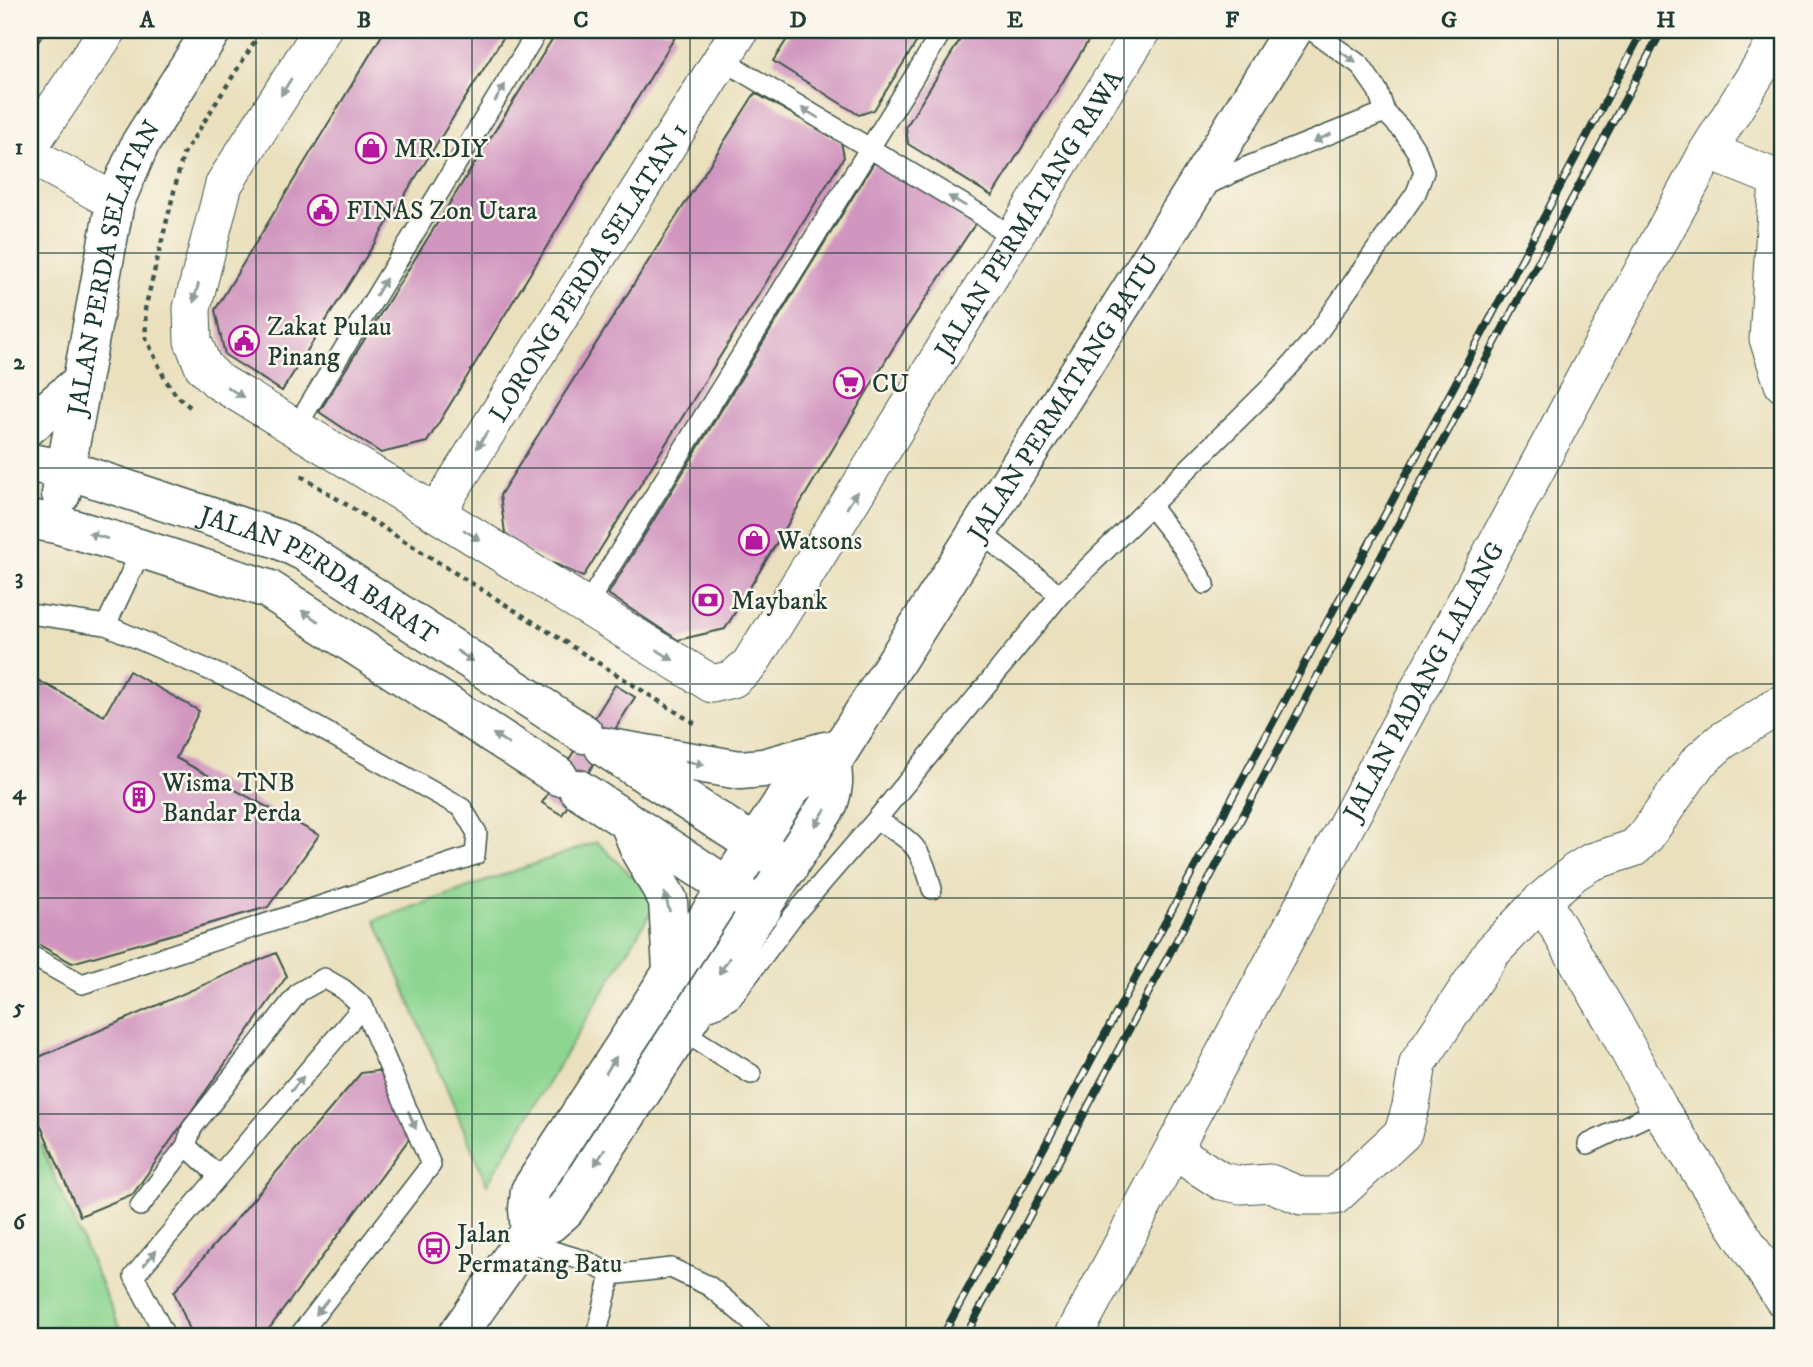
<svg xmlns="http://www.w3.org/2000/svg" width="1813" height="1367" font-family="'IM FELL DW Pica',serif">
  <rect width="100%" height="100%" fill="#fbf7ec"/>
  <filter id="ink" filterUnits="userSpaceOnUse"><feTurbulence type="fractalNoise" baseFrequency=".0143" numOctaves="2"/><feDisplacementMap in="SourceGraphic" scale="14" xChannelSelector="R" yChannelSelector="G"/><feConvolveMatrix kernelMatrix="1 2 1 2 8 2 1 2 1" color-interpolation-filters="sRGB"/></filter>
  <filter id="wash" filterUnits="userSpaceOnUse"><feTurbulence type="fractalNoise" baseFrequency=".00686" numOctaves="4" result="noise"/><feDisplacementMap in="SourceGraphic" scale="28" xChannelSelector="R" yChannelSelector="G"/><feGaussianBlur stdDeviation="1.57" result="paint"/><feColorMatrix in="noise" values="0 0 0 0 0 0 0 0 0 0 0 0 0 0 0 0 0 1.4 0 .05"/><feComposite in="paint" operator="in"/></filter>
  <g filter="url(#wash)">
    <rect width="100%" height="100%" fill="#eae0bd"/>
    <path fill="#8dd591" stroke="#568962" stroke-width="2" d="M 597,842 L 658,901 L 487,1184 L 375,920 Z
      M 30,1120 L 124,1337 L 30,1337 Z"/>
    <g id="blocks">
      <path fill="#d196c0" d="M 30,30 L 46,30 L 30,54 Z
        M 385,30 L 508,30 L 282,391 L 225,355 L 215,310 Z
        M 558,30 L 673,30 L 675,37 L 427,442 L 381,453 L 319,412 Z
        M 793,30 L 924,30 L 874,110 L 859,115 L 773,61 Z
        M 966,30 L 1095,30 L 992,196 L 908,144 L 906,127 Z
        M 755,93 L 841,142 L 844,157 L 583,577 L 506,541 L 500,495 Z
        M 878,156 L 981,215 L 895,345 L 725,629 L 678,640 L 608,594 Z
        M 129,671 L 199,711 L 176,758 L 319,835 L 268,907 L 72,963 L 30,940 L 30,676 L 104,716 Z
        M 615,685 L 635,697 L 562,815 L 542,803 Z
        M 276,953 L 287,976 L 133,1194 L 80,1216 L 30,1101 L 30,1061 Z
        M 385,1070 L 409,1139 L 263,1337 L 193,1337 L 174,1292 L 361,1073 Z"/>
    </g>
  </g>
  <g filter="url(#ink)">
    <use href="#blocks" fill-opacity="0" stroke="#3d5549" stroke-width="2"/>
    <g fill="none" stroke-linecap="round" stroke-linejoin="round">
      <g stroke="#3d5549" stroke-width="22">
        <path id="lane" d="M 721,59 L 981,215 L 1014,239
          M 1205,186 L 1246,167 L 1385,112
          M 295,429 L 538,30
          M 1150,506 L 1183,548 L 1205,584
          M 978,531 L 1060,595
          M 586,606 L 943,30
          M 30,614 L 106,625 L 241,684 L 462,808 L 477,833 L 475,855 L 82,984 L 30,955
          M 106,625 L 142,549
          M 876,820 C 914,842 920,845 932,889
          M 696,1015 L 718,1007 L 732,998 L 793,916 L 876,820 L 1060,595 L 1273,385 L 1312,341 L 1416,193 L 1424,172 L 1417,152 L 1404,132 L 1385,112 L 1378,91 L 1360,65 L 1311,30
          M 682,1031 L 751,1074
          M 1588,1144 L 1660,1110
          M 219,1176 L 186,1146 L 192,1128 L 299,992 L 324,978 L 343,989 L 363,1006
          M 140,1206 L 186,1146
          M 523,1242 L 587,1261 L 611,1275 L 671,1268 L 709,1286 L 746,1317 L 765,1337
          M 166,1337 L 134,1276 L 363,1006 L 431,1165 L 298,1337
          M 596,1337 L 611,1275"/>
      </g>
      <g stroke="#3d5549" stroke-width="39">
        <g id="street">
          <path id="s1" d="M 322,30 L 224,184 L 192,308 L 193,341 L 203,366 L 218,381 L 436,513 L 712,684 L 733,679 L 750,664 L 1142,30"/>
          <path d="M 30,145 L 108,30"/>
          <path d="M 1708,151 L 1778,179 L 1768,339 L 1783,384"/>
          <path d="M 30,155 L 115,202"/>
          <path id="s2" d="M 436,513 L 740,30"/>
          <path d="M 1542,900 L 1614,1023 L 1660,1110 L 1783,1299"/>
          <path d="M 1173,1150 L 1221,1181 L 1241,1185 L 1270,1183 L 1301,1196 L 1335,1196 L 1403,1133 L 1411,1106 L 1418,1063 L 1492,952 L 1542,900 L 1575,872 L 1591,862 L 1634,848 L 1646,836 L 1698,762 L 1722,741 L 1783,703"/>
          <path id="s3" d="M 1073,1337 L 1593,363 L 1708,151 L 1783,31"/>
        </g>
      </g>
      <g stroke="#3d5549" stroke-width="41">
        <g id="secondary">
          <path d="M 30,425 L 80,383"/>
          <path id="s4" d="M 30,463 L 65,469 L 278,539 L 305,552 L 584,734"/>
          <path id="s5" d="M 61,494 L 115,202 L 140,144 L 212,30"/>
          <path d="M 30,519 L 56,524 L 142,549 L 268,589 L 558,776"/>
          <path d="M 604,747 L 789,867"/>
          <path d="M 578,789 L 762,909"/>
        </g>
      </g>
      <g stroke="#3d5549" stroke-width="41">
        <g id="primary">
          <path d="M 604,747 L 740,770 L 763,768 L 825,751"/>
          <path d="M 629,822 L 640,851 L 668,900 L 672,970"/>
          <path id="s6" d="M 530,1232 L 528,1209 L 530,1191 L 793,786 L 815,767 L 831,764 L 1191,195 L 1293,30"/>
          <path d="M 456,1337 L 530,1232 L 550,1223 L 565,1210 L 828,805 C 833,790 835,779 831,764"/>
        </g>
      </g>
      <path stroke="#3d5549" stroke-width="4.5" stroke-dasharray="5 5" stroke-linecap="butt" d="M 190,407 L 176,395 L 165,379 L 146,338 L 145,309 L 183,155 L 262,30
        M 301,476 L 697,725"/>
      <use href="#lane" stroke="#fff" stroke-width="19"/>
      <use href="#street" stroke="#fff" stroke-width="37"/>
      <use href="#secondary" stroke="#fff" stroke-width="38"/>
      <use href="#primary" stroke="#fff" stroke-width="38"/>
      <g stroke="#1f3d34" stroke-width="8">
        <path id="rail" d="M 942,1337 L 1482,334 L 1643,30
          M 965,1337 L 1662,30"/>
      </g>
      <use href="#rail" stroke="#fbf7ec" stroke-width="5" stroke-dasharray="16" stroke-linecap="butt"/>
    </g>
    <defs><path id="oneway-solid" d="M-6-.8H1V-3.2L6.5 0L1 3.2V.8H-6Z" transform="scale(1.75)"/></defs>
    <g fill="#8f9e9a">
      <use href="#oneway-solid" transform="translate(1348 57) rotate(36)"/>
      <use href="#oneway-solid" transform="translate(286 87) rotate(122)"/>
      <use href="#oneway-solid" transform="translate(500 93) rotate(-59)"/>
      <use href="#oneway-solid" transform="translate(810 113) rotate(-149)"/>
      <use href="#oneway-solid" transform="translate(1322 138) rotate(156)"/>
      <use href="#oneway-solid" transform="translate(957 201) rotate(-150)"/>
      <use href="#oneway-solid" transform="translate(381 287) rotate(-59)"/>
      <use href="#oneway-solid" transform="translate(196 293) rotate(105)"/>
      <use href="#oneway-solid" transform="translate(235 392) rotate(32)"/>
      <use href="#oneway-solid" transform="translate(482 440) rotate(122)"/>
      <use href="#oneway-solid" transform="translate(852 500) rotate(-58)"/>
      <use href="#oneway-solid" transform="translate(472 535) rotate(32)"/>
      <use href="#oneway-solid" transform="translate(98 536) rotate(-164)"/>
      <use href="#oneway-solid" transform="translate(310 616) rotate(-147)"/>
      <use href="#oneway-solid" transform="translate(665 655) rotate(32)"/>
      <use href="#oneway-solid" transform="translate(465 656) rotate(33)"/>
      <use href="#oneway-solid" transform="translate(501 739) rotate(-147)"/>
      <use href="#oneway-solid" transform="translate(695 763) rotate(12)"/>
      <use href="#oneway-solid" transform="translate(820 818) rotate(122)"/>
      <use href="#oneway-solid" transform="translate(667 902) rotate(-105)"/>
      <use href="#oneway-solid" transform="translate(724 966) rotate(123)"/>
      <use href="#oneway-solid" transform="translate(611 1065) rotate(-58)"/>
      <use href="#oneway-solid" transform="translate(297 1084) rotate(-50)"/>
      <use href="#oneway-solid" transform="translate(412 1120) rotate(67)"/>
      <use href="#oneway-solid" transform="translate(600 1157) rotate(123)"/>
      <use href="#oneway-solid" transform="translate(150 1258) rotate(-50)"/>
      <use href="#oneway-solid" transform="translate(322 1307) rotate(128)"/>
    </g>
  </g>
  <path fill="none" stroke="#1f3d34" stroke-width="2" stroke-opacity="0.55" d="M 256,30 L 256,1337M 472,30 L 472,1337M 690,30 L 690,1337M 906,30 L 906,1337M 1124,30 L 1124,1337M 1340,30 L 1340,1337M 1558,30 L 1558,1337M 30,253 L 1783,253M 30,468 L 1783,468M 30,684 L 1783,684M 30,898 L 1783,898M 30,1114 L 1783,1114"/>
  <defs>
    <g id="shop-ring" transform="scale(1.575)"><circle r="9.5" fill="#fbf7ec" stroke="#b5179e" stroke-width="1.5"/><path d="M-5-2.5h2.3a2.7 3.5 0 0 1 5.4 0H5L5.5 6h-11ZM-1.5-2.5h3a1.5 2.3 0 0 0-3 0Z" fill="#b5179e"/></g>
    <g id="civic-ring" transform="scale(1.575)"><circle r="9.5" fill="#fbf7ec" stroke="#b5179e" stroke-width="1.5"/><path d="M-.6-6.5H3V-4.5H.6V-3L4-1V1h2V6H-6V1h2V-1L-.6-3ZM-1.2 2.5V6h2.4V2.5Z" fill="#b5179e"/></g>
    <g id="supermarket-ring" transform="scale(1.575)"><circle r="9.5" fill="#fbf7ec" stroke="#b5179e" stroke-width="1.5"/><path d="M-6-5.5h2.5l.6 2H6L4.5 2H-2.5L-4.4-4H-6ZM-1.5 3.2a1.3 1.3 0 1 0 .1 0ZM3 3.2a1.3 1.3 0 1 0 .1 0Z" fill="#b5179e"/></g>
    <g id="bank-ring" transform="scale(1.575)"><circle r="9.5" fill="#fbf7ec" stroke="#b5179e" stroke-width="1.5"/><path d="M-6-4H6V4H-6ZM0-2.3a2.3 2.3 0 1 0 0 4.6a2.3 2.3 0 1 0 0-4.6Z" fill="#b5179e"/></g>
    <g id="building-ring" transform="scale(1.575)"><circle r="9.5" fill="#fbf7ec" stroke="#b5179e" stroke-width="1.5"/><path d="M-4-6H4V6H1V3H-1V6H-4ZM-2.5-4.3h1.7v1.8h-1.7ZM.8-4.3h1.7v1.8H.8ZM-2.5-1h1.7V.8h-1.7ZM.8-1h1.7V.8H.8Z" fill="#b5179e"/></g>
    <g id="bus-ring" transform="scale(1.575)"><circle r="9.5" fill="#fbf7ec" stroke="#b5179e" stroke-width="1.5"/><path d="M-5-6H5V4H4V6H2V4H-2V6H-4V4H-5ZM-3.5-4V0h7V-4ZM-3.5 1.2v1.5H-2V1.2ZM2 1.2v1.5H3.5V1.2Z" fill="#b5179e"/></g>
  </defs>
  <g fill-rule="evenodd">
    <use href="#shop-ring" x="371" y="148"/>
    <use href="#civic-ring" x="323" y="210"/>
    <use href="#civic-ring" x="244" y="341"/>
    <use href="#supermarket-ring" x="849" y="383"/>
    <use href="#shop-ring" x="754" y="540"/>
    <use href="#bank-ring" x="708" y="600"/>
    <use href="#building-ring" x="139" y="797"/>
    <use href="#bus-ring" x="434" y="1248"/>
  </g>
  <g text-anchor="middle" stroke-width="5" stroke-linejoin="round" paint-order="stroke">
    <g font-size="26" fill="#1f3d34" stroke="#fbf7ec" text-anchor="start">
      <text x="394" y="157">MR.DIY</text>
      <text x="346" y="219">FINAS Zon Utara</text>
      <text x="267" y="335">Zakat Pulau<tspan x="267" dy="30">Pinang</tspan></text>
      <text x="872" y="392">CU</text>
      <text x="777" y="549">Watsons</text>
      <text x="731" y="609">Maybank</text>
      <text x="162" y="791">Wisma TNB<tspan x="162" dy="30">Bandar Perda</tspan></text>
      <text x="457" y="1242">Jalan<tspan x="457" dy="30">Permatang Batu</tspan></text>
    </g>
    <g font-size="26" fill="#1f3d34" stroke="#fbf7ec">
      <text dy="9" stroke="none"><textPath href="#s1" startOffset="1545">JALAN PERMATANG RAWA</textPath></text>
      <text dy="9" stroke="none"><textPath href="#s5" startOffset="233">JALAN PERDA SELATAN</textPath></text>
      <text dy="9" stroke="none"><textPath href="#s2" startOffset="285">LORONG PERDA SELATAN 1</textPath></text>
      <text dy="9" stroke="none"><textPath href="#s6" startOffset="1003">JALAN PERMATANG BATU</textPath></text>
      <text dy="9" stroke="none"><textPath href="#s4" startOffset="312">JALAN PERDA BARAT</textPath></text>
      <text dy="9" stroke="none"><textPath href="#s3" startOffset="744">JALAN PADANG LALANG</textPath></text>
    </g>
  </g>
  <rect width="1813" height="1367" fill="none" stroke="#fbf7ec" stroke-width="77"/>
  <rect x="38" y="38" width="1736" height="1290" fill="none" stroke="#1f3d34" stroke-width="2.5"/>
  <g font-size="23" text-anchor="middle" font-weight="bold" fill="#1f3d34">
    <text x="147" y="27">A</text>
    <text x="364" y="27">B</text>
    <text x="581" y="27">C</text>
    <text x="798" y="27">D</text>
    <text x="1015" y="27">E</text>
    <text x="1232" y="27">F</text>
    <text x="1449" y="27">G</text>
    <text x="1666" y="27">H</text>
    <text x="19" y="154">1</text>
    <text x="19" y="369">2</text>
    <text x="19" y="584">3</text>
    <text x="19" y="799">4</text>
    <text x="19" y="1014">5</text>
    <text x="19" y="1229">6</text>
  </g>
</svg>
